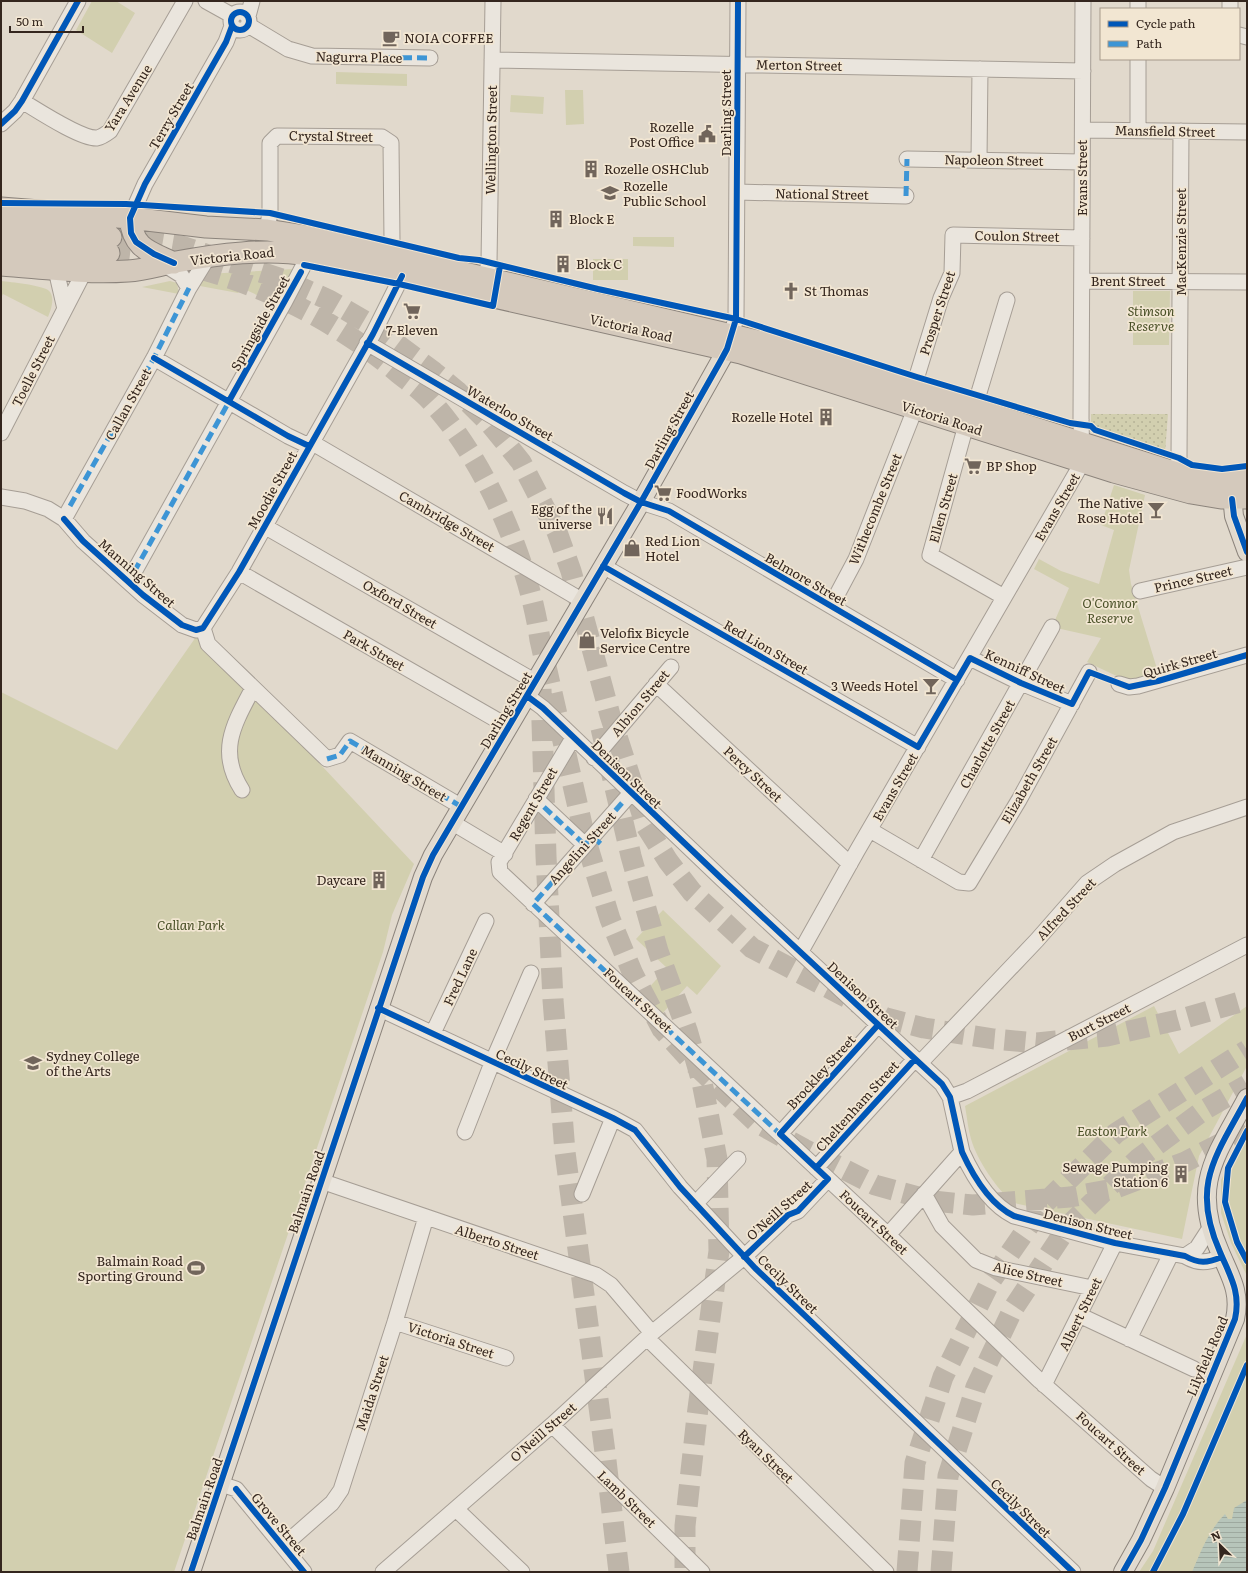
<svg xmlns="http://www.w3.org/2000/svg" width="1248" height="1573" font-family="Literata,serif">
  <defs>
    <pattern id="grass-dots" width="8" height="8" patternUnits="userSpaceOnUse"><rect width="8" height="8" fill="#d2cfaf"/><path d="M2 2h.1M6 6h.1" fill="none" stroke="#b5b296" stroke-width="1.8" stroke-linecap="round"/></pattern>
    <pattern id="water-rules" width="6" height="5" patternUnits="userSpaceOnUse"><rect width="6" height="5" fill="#b7c5ba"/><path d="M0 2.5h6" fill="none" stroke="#9ea99f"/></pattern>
  </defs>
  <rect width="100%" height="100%" fill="#e1d9cc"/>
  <path fill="url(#grass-dots)" d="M 1091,414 L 1168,414 L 1165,453 L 1091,426 Z"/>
  <path fill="#d2cfaf" d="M 92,1 L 116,1 L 135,13 L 112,53 L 76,30 Z
    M 336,72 L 407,74 L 407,86 L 336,84 Z
    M 565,90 L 583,90 L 584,124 L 566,125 Z
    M 511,95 L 544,97 L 543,114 L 510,112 Z
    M 633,237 L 674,237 L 674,247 L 633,246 Z
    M 593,259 L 628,259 L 628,280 L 593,280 Z
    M 294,269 L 276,304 L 242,288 L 238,293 L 200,286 L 206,274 Z
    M 1,281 C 11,282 40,285 48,290 C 56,296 51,310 48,317 L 3,294 L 1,298 Z
    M 170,281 L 177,283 L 179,294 L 142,287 Z
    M 1133,291 L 1170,291 L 1169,345 L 1133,345 Z
    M 1114,485 L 1145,495 L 1129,570 L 1131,584 L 1158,672 L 1127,681 L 1087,662 L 1101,638 L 1052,627 L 1069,588 L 1034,569 L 1039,559 L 1061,571 L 1099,584 L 1114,530 L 1101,525 Z
    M 198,634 L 414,864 L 392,915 L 383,952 L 174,1572 L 1,1572 L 1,692 L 117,750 Z
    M 663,910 L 721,966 L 697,995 L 687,986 L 662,1014 L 642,995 L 667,968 L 636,939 Z
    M 1154,1006 L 1179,1054 L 1247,1006 L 1247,1066 L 1199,1156 L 1182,1239 L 1014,1203 C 997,1190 977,1160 971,1139 C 968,1129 967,1117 965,1106 Z
    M 1247,1128 L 1247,1276 L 1231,1243 L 1221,1213 L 1221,1180 Z
    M 1247,1334 L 1247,1572 L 1139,1572 L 1153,1551 Z"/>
  <path fill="url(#water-rules)" d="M 1247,1500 L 1247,1572 L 1192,1572 C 1201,1551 1209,1530 1225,1514 L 1228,1519 L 1232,1519 L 1234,1508 Z"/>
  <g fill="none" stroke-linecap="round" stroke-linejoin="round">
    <path stroke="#beb5a9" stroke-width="21" stroke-dasharray="21 10" stroke-linecap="butt" d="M 111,237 L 140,239 L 181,246 L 282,279 L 329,300 L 373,326 L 434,372 L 457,391 L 491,425 L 521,462 L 557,532 L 571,571 L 610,715 L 646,826 L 668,861 L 692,892 L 752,948 L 886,1018 L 924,1028 L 994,1039 L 1037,1043 L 1107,1036 L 1178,1020 L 1247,1000
      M 109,253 C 215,262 317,304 398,373 C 408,381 418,388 427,397 C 483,455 529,560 540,640 L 585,838 L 610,919 L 633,974 L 662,1029 L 692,1062 L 756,1122 L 804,1149 L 875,1185 L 933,1201 L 973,1205 L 1070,1197 L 1113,1189 L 1185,1162 L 1247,1130
      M 541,689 L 546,856 L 553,1000 L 565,1152 L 605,1452 L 619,1572
      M 601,728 L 631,856 L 658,951 L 687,1030 L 702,1082 L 717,1159 L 719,1251 L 697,1416 L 685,1526 L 685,1572
      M 907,1572 L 915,1463 L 943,1377 L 990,1282 L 1044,1204 L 1116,1133 L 1247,1050
      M 941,1572 L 948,1476 L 976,1387 L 1013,1309 L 1068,1226 L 1138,1159 L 1204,1110 L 1247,1085"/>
    <g stroke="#a69e95" stroke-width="17">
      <path id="minor" d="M 206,1 L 233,16
        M 1138,1 L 1138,9
        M 1230,1 L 1230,9
        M231 21a9 9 0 1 1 18 0a9 9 0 1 1-18 0Z
        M 248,16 L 252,1
        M 248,25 L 288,49 L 312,56 L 430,58
        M 1239,35 L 1247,37
        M 1138,59 L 1138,131
        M 492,60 L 1083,71
        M 22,101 C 37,110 81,139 97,138 C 102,137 106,134 110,131 L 185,1
        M 1,124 L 15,111 L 22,101 L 78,1
        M 1083,130 L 1247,132
        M 907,159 L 1082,162
        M 979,160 L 980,69
        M 737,192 L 906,196
        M 130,218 L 145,184 L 226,42 L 232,26
        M 267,230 L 270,213 L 270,143 L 277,136 L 382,137 L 391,143 L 392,241 L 388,256
        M 165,265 L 181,275 L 189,288
        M 56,270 L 65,309
        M 485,278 L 489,263 L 493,1
        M 1082,281 L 1247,282
        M 731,334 L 736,319 L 738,1
        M 367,343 L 624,493 L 641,502 L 669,511 L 957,680
        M 154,358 L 288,436 L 309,446
        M 913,389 L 941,298 L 952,273 L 953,235 L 1082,238
        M 974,409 L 1007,300
        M 966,425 L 930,555 L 1004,597
        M 1,433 L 84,272
        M 311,442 L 583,601
        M 1177,473 L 1179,458 L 1181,131
        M 1,497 L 25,501 L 48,509 L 64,519 L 83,541 L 143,595 L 182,625 L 196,630 L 203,628
        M 64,519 L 154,358 L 189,288 L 208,257
        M 264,526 L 536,682
        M 603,566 L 918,747
        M 239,572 L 509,727
        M 129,581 L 285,301 L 309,255
        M 1140,591 L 1247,567
        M 831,606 L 856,559 L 915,409
        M 203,628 L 239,572 L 373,334 L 402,276
        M 203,628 L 208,644 L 327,759 L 340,755 L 350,741 L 462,807
        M 970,658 L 1021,683 L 1072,704
        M 656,684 L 850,864
        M 1119,684 L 1129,687 L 1138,686 L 1247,655
        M 527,696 L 543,708 L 722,879 L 942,1084 L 950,1097 L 962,1152 C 973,1176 989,1204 1014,1216 L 1115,1243 L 1185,1256 C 1199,1264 1207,1263 1222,1257
        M 573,738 L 499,862 L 500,872 L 888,1235 L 1040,1381 L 1151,1479 L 1165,1488
        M 594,758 L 671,667
        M 242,790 C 217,751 234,724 253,688
        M 536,799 L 585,845
        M 453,823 L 505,854
        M 870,830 L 959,882 L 969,883 L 1019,800 L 1089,672
        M 921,860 L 1052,627
        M 533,904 L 631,793
        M 801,951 L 857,851 L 1082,463 L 1081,420 L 1083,1
        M 378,1008 L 613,1118 L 635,1130 L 680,1187 L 755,1268 L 1073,1572
        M 433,1033 L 486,921
        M 920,1063 L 1037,940 L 1087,883 L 1115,864 L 1173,832 L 1247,807
        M 950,1097 L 967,1091 L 1247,945
        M 465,1132 L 492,1063 L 531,973
        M 780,1134 L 878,1025
        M 816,1168 L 915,1059
        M 321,1181 L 596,1275 L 611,1285 L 652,1333
        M 582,1194 L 613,1118
        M 924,1194 L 942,1226 L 976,1260 L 996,1268 L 1092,1288
        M 695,1204 L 738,1159
        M 888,1235 L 962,1152
        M 1185,1256 L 1197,1248 L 1210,1228
        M 1079,1315 L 1194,1369
        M 395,1322 L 506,1358
        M 647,1338 L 886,1572
        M 1129,1339 L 1171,1254
        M 1044,1385 L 1115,1243
        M 552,1425 L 702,1572
        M 221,1484 L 236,1489 L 304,1572
        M 456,1509 L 522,1572
        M 283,1546 L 332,1503 L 341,1490 L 395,1322 L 426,1217
        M 383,1572 L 552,1425 L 652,1333 L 744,1257 L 788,1215 L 798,1211 L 828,1179"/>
    </g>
    <g stroke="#8c847c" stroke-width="20">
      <path id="major" d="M 1231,484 L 1234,516 L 1247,552
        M 191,1572 L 423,877 L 433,855 L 641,502 L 727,349
        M 1123,1572 L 1141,1540 L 1165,1488 L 1235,1319 C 1241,1292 1230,1276 1220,1252 C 1190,1185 1216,1156 1247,1098"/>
    </g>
    <g stroke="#8c847c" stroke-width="23">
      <path id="highway" d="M 1,208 L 130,218 L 206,227 L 267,230 L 305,236 L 770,344 L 1177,473 C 1204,480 1220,484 1247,478
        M 130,218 C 133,249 149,251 174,263
        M 1,229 L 111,237
        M 1,247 L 109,253
        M 1,265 C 43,268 85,274 128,271 C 144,270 160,265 176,262 C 219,254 265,248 309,255 L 741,353 L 1114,472 L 1191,493 L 1221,498 L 1247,498"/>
    </g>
    <use href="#minor" stroke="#eae5dd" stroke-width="15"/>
    <use href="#major" stroke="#e1dacf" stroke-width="18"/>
    <use href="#highway" stroke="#d4c9bc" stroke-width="21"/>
    <path stroke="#3d95d5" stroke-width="5" stroke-dasharray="10 5" stroke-linecap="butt" d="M 327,57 L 430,58
      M 906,196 L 907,159
      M 70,506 L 154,358 L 189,288
      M 134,572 L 230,400
      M 327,759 L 340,755 L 350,741 L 462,807
      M 622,803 L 533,904 L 780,1134
      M 544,807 L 585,845
      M 593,837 L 602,845"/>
    <g stroke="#f2e6d2" stroke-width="8">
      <path id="cycleway" d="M231 21a9 9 0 1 1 18 0a9 9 0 1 1-18 0Z
        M 1,124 L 15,111 L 22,101 L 78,1
        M 1,203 L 126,204 L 270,213 L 459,258 L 479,260 L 598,289 L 736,319 L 917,377 L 1070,423 L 1091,426 L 1095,430 L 1179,458 L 1192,465 L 1222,469 L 1247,466
        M 174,263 L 154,254 L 136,242 L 131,233 L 130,218 L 145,184 L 226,42 L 232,26
        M 304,265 L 399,284 L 493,306 L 500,266
        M 367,343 L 624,493 L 641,502 L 669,511 L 957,680
        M 154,358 L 288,436 L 309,446
        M 229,401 L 301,272
        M 1232,499 L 1234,516 L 1247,552
        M 64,519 L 83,541 L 143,595 L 182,625 L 196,630 L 203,628 L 239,572 L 373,334 L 402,276
        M 603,566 L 918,747 L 970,658 L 1021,683 L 1072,704 L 1089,672 L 1129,687 L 1158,681 L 1247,655
        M 527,696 L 543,708 L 722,879 L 942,1084 L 950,1097 L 962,1152 C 973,1176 989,1204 1014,1216 L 1115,1243 L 1185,1256 C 1199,1264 1207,1263 1222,1257
        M 378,1008 L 613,1118 L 635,1130 L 680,1187 L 755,1268 L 1073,1572
        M 1247,1131 L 1228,1168 L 1225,1202 L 1237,1242 L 1247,1261
        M 816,1168 L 915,1059
        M 744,1257 L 788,1215 L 798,1211 L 828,1179 L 780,1134 L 878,1025
        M 236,1489 L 304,1572
        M 191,1572 L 423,877 L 433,855 L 641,502 L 720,362 L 727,349 L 736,319 L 738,1
        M 1123,1572 L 1141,1540 L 1165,1488 L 1235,1319 C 1241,1292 1230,1276 1220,1252 C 1190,1185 1216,1156 1247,1098
        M 1153,1572 L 1183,1514 L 1247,1365"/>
    </g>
    <use href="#cycleway" stroke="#0057b8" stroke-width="6"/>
  </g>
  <defs>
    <g id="cafe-bare" transform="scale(1.38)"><path d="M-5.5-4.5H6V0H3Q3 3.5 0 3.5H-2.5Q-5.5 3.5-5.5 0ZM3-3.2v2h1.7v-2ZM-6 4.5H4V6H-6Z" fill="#71655b" stroke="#f2e6d2" stroke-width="2.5" paint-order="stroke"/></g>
    <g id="civic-bare" transform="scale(1.38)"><path d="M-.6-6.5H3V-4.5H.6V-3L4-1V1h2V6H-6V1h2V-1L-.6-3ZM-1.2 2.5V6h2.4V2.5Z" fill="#71655b" stroke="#f2e6d2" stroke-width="2.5" paint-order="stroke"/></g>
    <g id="building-bare" transform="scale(1.38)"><path d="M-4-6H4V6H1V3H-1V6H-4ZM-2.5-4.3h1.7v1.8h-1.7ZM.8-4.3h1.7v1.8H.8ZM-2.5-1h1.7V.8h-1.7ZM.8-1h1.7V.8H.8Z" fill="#71655b" stroke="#f2e6d2" stroke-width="2.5" paint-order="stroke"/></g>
    <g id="school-bare" transform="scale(1.38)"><path d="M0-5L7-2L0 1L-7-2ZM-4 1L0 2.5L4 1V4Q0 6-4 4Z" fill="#71655b" stroke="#f2e6d2" stroke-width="2.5" paint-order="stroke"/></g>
    <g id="church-bare" transform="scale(1.38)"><path d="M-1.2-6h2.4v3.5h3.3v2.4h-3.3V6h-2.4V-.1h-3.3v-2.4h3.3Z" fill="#71655b" stroke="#f2e6d2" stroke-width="2.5" paint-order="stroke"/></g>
    <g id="supermarket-bare" transform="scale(1.38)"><path d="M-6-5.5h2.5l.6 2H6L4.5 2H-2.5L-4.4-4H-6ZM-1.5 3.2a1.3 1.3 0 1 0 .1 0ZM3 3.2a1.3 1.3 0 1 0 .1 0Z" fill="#71655b" stroke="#f2e6d2" stroke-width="2.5" paint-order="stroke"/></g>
    <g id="bar-bare" transform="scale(1.38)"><path d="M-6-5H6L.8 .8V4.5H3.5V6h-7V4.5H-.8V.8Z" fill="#71655b" stroke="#f2e6d2" stroke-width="2.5" paint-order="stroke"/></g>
    <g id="restaurant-bare" transform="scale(1.38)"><path d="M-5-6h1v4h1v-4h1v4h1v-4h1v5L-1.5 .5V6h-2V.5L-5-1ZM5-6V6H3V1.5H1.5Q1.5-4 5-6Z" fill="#71655b" stroke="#f2e6d2" stroke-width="2.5" paint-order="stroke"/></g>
    <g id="shop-bare" transform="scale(1.38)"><path d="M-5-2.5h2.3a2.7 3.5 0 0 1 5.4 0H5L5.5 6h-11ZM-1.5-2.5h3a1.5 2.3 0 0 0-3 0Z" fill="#71655b" stroke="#f2e6d2" stroke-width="2.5" paint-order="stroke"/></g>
    <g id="university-bare" transform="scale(1.38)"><path d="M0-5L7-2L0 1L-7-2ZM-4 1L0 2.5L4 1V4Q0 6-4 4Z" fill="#71655b" stroke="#f2e6d2" stroke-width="2.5" paint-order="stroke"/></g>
    <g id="stadium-bare" transform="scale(1.38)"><path d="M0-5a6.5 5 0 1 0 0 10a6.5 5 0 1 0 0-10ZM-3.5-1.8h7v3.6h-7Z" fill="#71655b" stroke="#f2e6d2" stroke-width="2.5" paint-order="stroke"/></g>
  </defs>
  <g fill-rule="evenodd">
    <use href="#cafe-bare" x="391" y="38"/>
    <use href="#civic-bare" x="707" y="134"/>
    <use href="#building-bare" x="591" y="169"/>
    <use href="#school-bare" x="610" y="193"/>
    <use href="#building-bare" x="556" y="219"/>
    <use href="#building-bare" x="563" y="264"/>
    <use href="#church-bare" x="791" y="291"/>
    <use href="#supermarket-bare" x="412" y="311"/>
    <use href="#building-bare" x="826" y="417"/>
    <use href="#supermarket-bare" x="973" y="466"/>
    <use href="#supermarket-bare" x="663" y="493"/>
    <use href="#bar-bare" x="1156" y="510"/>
    <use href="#restaurant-bare" x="605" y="516"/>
    <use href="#shop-bare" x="632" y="548"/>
    <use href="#shop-bare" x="587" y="640"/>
    <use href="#bar-bare" x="931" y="686"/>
    <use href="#building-bare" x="379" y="880"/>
    <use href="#university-bare" x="33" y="1063"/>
    <use href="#building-bare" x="1181" y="1174"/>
    <use href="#stadium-bare" x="196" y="1268"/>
  </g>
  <g text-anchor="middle" stroke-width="3.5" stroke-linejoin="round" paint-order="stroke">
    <g font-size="13" fill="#34261e" stroke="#f2e6d2" text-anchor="start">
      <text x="404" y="43">NOIA COFFEE</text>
      <text x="694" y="132" text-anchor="end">Rozelle<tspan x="694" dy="15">Post Office</tspan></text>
      <text x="604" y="174">Rozelle OSHClub</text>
      <text x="623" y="191">Rozelle<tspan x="623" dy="15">Public School</tspan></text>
      <text x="569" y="224">Block E</text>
      <text x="576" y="269">Block C</text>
      <text x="804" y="296">St Thomas</text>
      <text x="412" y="335" text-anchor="middle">7-Eleven</text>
      <text x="813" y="422" text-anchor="end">Rozelle Hotel</text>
      <text x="986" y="471">BP Shop</text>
      <text x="676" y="498">FoodWorks</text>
      <text x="1143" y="508" text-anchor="end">The Native<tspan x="1143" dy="15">Rose Hotel</tspan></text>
      <text x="592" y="514" text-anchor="end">Egg of the<tspan x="592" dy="15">universe</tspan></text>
      <text x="645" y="546">Red Lion<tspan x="645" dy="15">Hotel</tspan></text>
      <text x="600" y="638">Velofix Bicycle<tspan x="600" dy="15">Service Centre</tspan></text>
      <text x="918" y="691" text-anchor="end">3 Weeds Hotel</text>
      <text x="366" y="885" text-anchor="end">Daycare</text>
      <text x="46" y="1061">Sydney College<tspan x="46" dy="15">of the Arts</tspan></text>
      <text x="1168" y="1172" text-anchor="end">Sewage Pumping<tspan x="1168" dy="15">Station 6</tspan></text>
      <text x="183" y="1266" text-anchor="end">Balmain Road<tspan x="183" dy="15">Sporting Ground</tspan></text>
    </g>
    <g font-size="13" fill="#34261e" stroke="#f2e6d2">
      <text transform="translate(359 57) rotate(1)" y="5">Nagurra Place</text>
      <text transform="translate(799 65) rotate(1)" y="5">Merton Street</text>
      <text transform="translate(128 98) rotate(-58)" y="5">Yara Avenue</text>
      <text transform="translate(726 113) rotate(-90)" y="5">Darling Street</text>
      <text transform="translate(171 116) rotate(-60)" y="5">Terry Street</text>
      <text transform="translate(1165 131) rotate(1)" y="5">Mansfield Street</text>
      <text transform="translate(331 136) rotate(1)" y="5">Crystal Street</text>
      <text transform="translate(491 140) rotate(-89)" y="5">Wellington Street</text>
      <text transform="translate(994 160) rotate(1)" y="5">Napoleon Street</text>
      <text transform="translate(1082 178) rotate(-90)" y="5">Evans Street</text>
      <text transform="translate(822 194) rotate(1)" y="5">National Street</text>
      <text transform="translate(1017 236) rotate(1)" y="5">Coulon Street</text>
      <text transform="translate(1181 242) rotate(-90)" y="5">MacKenzie Street</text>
      <text transform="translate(232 256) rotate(-6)" y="5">Victoria Road</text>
      <text x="1128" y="286">Brent Street</text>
      <text transform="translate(937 313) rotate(-72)" y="5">Prosper Street</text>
      <text transform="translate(260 323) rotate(-61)" y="5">Springside Street</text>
      <text transform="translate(631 328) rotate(13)" y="5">Victoria Road</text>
      <text transform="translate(33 371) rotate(-63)" y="5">Toelle Street</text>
      <text transform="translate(128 404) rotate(-61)" y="5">Callan Street</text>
      <text transform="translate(510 413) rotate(30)" y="5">Waterloo Street</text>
      <text transform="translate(942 418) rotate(18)" y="5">Victoria Road</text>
      <text transform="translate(669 430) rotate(-61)" y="5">Darling Street</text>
      <text transform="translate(272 490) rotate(-61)" y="5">Moodie Street</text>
      <text transform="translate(1057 507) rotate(-60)" y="5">Evans Street</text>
      <text transform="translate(943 508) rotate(-74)" y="5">Ellen Street</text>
      <text transform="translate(875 509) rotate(-68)" y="5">Withecombe Street</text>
      <text transform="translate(447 521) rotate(30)" y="5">Cambridge Street</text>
      <text transform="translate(137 573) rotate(41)" y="5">Manning Street</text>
      <text transform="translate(806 579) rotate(30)" y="5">Belmore Street</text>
      <text transform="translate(1193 579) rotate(-13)" y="5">Prince Street</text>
      <text transform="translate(400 604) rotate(30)" y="5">Oxford Street</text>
      <text transform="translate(766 647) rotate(30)" y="5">Red Lion Street</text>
      <text transform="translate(374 650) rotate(30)" y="5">Park Street</text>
      <text transform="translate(1180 663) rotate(-16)" y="5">Quirk Street</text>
      <text transform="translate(1025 671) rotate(25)" y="5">Kenniff Street</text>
      <text transform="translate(640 703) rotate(-50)" y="5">Albion Street</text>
      <text transform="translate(506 710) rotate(-59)" y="5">Darling Street</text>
      <text transform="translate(987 744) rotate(-61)" y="5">Charlotte Street</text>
      <text transform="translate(404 773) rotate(31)" y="5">Manning Street</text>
      <text transform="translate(627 774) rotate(44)" y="5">Denison Street</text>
      <text transform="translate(753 774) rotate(43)" y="5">Percy Street</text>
      <text transform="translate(1029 780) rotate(-60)" y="5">Elizabeth Street</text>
      <text transform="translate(895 787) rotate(-60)" y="5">Evans Street</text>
      <text transform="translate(533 804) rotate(-60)" y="5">Regent Street</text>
      <text transform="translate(582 848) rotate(-48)" y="5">Angelini Street</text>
      <text transform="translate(1066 909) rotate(-47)" y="5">Alfred Street</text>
      <text transform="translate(460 977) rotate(-65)" y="5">Fred Lane</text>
      <text transform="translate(863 995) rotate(43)" y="5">Denison Street</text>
      <text transform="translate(638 1000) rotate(43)" y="5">Foucart Street</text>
      <text transform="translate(1099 1022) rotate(-27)" y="5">Burt Street</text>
      <text transform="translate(532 1069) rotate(25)" y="5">Cecily Street</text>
      <text transform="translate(821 1072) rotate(-48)" y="5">Brockley Street</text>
      <text transform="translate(857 1106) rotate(-48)" y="5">Cheltenham Street</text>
      <text transform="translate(306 1192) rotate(-71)" y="5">Balmain Road</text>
      <text transform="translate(779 1210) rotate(-42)" y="5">O'Neill Street</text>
      <text transform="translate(874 1222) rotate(43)" y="5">Foucart Street</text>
      <text transform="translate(1088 1224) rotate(14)" y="5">Denison Street</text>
      <text transform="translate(497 1242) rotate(18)" y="5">Alberto Street</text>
      <text transform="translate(1028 1274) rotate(13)" y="5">Alice Street</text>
      <text transform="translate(788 1284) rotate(44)" y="5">Cecily Street</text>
      <text transform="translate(1080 1314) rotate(-64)" y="5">Albert Street</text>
      <text transform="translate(451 1340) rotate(18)" y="5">Victoria Street</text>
      <text transform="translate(1207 1356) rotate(-67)" y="5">Lilyfield Road</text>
      <text transform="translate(372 1393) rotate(-72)" y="5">Maida Street</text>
      <text transform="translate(543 1432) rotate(-41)" y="5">O'Neill Street</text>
      <text transform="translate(1111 1443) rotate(42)" y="5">Foucart Street</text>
      <text transform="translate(766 1456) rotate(44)" y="5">Ryan Street</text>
      <text transform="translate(204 1499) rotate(-71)" y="5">Balmain Road</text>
      <text transform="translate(627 1499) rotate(44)" y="5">Lamb Street</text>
      <text transform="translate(1021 1508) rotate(44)" y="5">Cecily Street</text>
      <text transform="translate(279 1524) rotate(50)" y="5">Grove Street</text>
    </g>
    <g font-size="13" font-style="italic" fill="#484f26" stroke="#f2e6d2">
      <text x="1151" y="316">Stimson<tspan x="1151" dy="15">Reserve</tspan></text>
      <text x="1110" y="608">O'Connor<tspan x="1110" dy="15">Reserve</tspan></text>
      <text x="191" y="930">Callan Park</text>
      <text x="1112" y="1136">Easton Park</text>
    </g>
  </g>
  <rect width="1248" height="1573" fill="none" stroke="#34261e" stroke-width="4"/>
  <rect x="1100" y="8" width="140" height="52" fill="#f2e6d2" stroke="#a6998a"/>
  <rect x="1108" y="21" width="20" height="6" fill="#0057b8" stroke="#a6998a"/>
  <text x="1136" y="28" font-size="12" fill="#34261e">Cycle path</text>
  <rect x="1108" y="41" width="20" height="6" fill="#3d95d5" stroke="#a6998a"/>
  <text x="1136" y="48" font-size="12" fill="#34261e">Path</text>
  <g transform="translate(1220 1545) rotate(336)" stroke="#f2e6d2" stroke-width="3" paint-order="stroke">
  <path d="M0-3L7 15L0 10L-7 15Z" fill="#34261e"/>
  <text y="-6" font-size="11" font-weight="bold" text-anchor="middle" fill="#34261e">N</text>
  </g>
  <path d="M10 26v6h73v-6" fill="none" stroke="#34261e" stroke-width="2"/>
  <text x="16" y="26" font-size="12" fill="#34261e" stroke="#f2e6d2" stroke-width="3" paint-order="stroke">50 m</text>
</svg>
